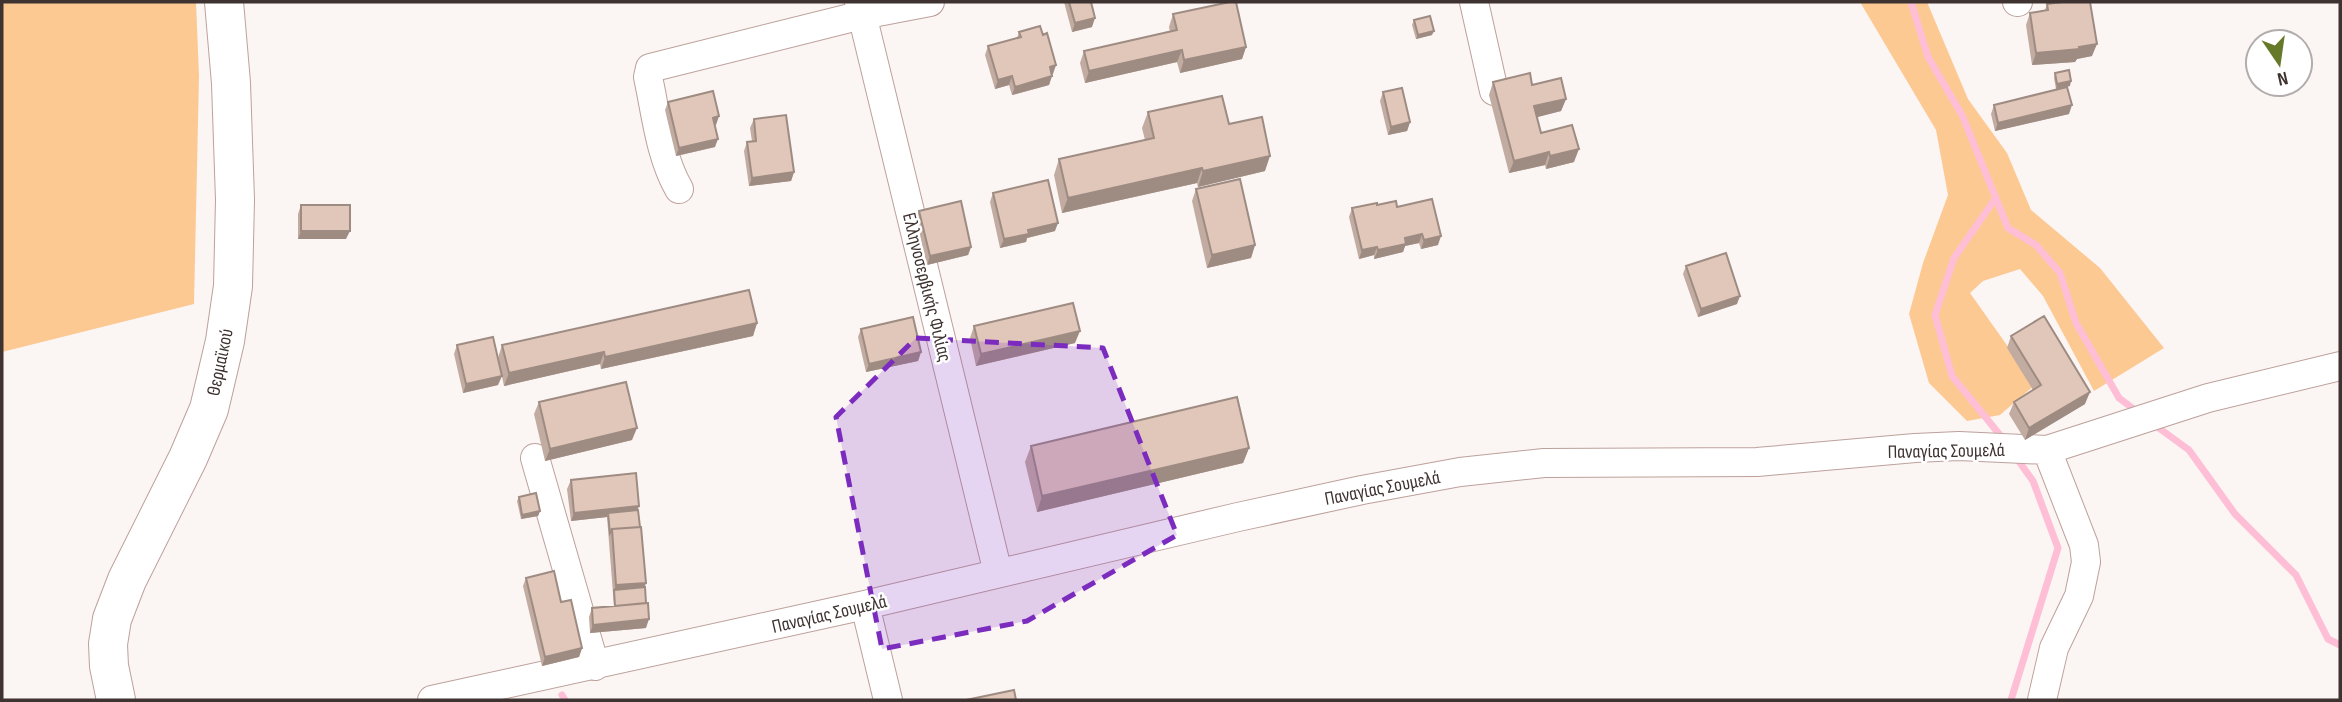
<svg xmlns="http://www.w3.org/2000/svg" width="2342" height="702" font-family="'Sofia Sans Condensed',sans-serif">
  <rect width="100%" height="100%" fill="#fbf5f4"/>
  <path fill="#fdc993" d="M 2,2 L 196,2 L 199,76 L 194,304 L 2,352 Z
    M 1860,2 L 1927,2 L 1968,99 L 2007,153 L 2031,210 L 2100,268 L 2164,348 L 2094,391 L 2043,296 L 2020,269 L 1983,281 L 1970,293 L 2035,385 L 2000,415 L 1967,421 L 1929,383 L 1909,314 L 1923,263 L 1948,195 L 1936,130 Z"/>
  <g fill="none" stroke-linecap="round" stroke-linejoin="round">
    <path stroke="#febfd6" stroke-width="7" d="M 1911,2 L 1928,57 L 1962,115 L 2008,228 L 2036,245 L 2060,273 L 2076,323 L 2119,398 L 2139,413
      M 1995,199 L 1954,258 L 1935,315 L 1952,376 L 2004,440
      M 2152,423 L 2189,450 L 2235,514 L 2296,575 L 2328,639 L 2340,645
      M 562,695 L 565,700
      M 2011,700 L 2058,548 L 2033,481 L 2015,456"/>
    <g stroke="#bda19b" stroke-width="30">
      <path id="street" d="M 859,2 L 998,573
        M 1474,2 L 1494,91
        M 2017,2 L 2018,2
        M 679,189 C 660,156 656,114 648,77 L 650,68 L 862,15 L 930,2
        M 535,458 L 595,666
        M 865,605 L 888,700
        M 432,700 L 865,605 L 1238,517 L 1362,490 L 1460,472 L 1544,463 L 1757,462 L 1915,448 L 1959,446 L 2047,450 L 2208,398 L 2340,366
        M 2042,700 L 2054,648 L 2079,596 L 2086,562 L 2084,545 L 2047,450"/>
    </g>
    <g stroke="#bda19b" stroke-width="40">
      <path id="secondary" d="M 116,700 L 109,666 L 108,644 L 112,619 L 127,580 L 188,458 L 209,409 L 225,341 L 233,286 L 235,200 L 231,83 L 224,2"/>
    </g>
    <use href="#street" stroke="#fff" stroke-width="28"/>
    <use href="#secondary" stroke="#fff" stroke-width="38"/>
  </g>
  <path fill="#c2aba0" d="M 1064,2 L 1091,2 L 1092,27 L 1072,32 Z
    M 2047,4 L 2092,56 L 2077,59 L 2075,62 L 2032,65 L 2026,25 L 2030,13 L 2045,10 Z
    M 1173,14 L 1246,47 L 1242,59 L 1180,73 L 1177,62 L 1085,83 L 1080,63 L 1084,51 L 1170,32 L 1169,27 Z
    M 1414,20 L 1432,35 L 1416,39 L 1412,25 Z
    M 1019,32 L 1043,35 L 1053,74 L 1052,74 L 1049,85 L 1012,95 L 1009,85 L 995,89 L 985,55 L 988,46 L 1017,38 Z
    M 2055,73 L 2070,86 L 2056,89 L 2054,78 Z
    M 1493,82 L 1532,85 L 1566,99 L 1561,111 L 1537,117 L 1541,133 L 1574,162 L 1546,169 L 1545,165 L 1509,173 L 1489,95 Z
    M 1383,92 L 1410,122 L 1407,131 L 1388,135 L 1380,101 Z
    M 668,102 L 716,125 L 714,125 L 715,147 L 676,156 L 665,110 Z
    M 1994,105 L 2069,114 L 1995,131 L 1991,114 Z
    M 1148,112 L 1229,124 L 1265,171 L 1198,187 L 1197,183 L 1062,213 L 1054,175 L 1059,159 L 1145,140 L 1142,128 Z
    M 754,119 L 794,172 L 791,181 L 749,186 L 744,151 L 747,142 L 752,141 L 750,128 Z
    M 1196,189 L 1255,245 L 1251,258 L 1207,268 L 1192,201 Z
    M 993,193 L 1055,231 L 1027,238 L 1026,242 L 1000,248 L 990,202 Z
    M 301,205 L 346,239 L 298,239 L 298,214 Z
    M 1377,205 L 1438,245 L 1421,249 L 1419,243 L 1405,246 L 1403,252 L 1374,259 L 1374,255 L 1359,259 L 1349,217 L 1352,208 Z
    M 919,211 L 971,247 L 968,255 L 927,265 L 916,219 Z
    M 1686,266 L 1737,304 L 1698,317 L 1683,274 Z
    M 757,323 L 753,336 L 601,369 L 600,364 L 504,386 L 498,358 L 502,345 Z
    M 974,326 L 1075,343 L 976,366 L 970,338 Z
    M 861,329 L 921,352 L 918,361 L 866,372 L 858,337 Z
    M 2011,336 L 2085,404 L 2025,440 L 2009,414 L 2014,402 L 2033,390 L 2007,348 Z
    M 457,345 L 498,385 L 463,393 L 454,354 Z
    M 539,402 L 632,440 L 545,461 L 534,414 Z
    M 1031,446 L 1249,448 L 1243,463 L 1037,512 L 1025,462 Z
    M 571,480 L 638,510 L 645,587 L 646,628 L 590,633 L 589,617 L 592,608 L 614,606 L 607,517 L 571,521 L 567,489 Z
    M 519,497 L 540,511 L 538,516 L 521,519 L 517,501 Z
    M 526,578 L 561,602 L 582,648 L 579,657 L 542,666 L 523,586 Z"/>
  <path fill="#9e8b82" d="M 1095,18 L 1092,27 L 1072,32 L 1075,23 Z
    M 1434,31 L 1432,35 L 1416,39 L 1418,35 Z
    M 2097,44 L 2092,56 L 2077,59 L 2075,62 L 2032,65 L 2036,53 Z
    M 1246,47 L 1242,59 L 1180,73 L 1184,60 Z
    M 1182,50 L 1177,62 L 1085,83 L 1089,71 Z
    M 1056,65 L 1053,74 L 1047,76 L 1050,67 Z
    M 1012,76 L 1009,85 L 995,89 L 998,80 Z
    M 1052,76 L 1049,85 L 1012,95 L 1015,87 Z
    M 2071,81 L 2070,86 L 2056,89 L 2057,84 Z
    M 1566,99 L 1561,111 L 1530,119 L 1534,106 Z
    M 2072,105 L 2069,114 L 1995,131 L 1998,123 Z
    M 719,116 L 716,125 L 709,127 L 713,118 Z
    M 1410,122 L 1407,131 L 1388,135 L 1391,127 Z
    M 718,139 L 715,147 L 676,156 L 679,148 Z
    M 1579,149 L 1574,162 L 1546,169 L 1550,156 Z
    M 1549,152 L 1545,165 L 1509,173 L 1514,161 Z
    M 1270,156 L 1265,171 L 1198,187 L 1203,171 Z
    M 1202,168 L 1197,183 L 1062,213 L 1068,198 Z
    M 794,172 L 791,181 L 749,186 L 752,178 Z
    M 1058,223 L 1055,231 L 1027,238 L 1026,242 L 1000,248 L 1004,239 L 1028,230 Z
    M 301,231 L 350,231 L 346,239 L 298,239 Z
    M 1422,234 L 1419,243 L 1405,246 L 1403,252 L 1374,259 L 1378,250 L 1405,238 Z
    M 1441,236 L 1438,245 L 1421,249 L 1424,240 Z
    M 1255,245 L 1251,258 L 1207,268 L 1212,255 Z
    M 971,247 L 968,255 L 927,265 L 930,256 Z
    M 1377,247 L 1374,255 L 1359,259 L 1362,250 Z
    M 1740,296 L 1737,304 L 1698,317 L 1701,309 Z
    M 757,323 L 753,336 L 601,369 L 605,357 Z
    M 1080,331 L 1075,343 L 976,366 L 981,354 Z
    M 604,352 L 600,364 L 504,386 L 509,373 Z
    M 921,352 L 918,361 L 866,372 L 869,364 Z
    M 502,376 L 498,385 L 463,393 L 466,384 Z
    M 2090,392 L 2085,404 L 2025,440 L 2029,428 Z
    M 637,428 L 632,440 L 545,461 L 550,449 Z
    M 1249,448 L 1243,463 L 1037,512 L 1042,496 Z
    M 639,506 L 636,514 L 608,513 L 607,517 L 571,521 L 574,513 Z
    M 540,511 L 538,516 L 521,519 L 522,515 Z
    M 646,583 L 643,592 L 614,590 L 616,585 Z
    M 649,619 L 646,628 L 590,633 L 593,625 Z
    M 582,648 L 579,657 L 542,666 L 545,657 Z"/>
  <path fill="#e1c7ba" stroke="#9e8b82" stroke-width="2" d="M 1069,2 L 1091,2 L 1095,18 L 1075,23 Z
    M 1230,2 L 1236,2 L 1246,47 L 1184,60 L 1182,50 L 1089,71 L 1084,51 L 1177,30 L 1173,14 Z
    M 2062,2 L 2090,2 L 2097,44 L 2079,47 L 2080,49 L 2036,53 L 2030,13 L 2048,10 L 2047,4 Z
    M 1430,16 L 1434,31 L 1418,35 L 1414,20 Z
    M 1040,26 L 1043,35 L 1047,33 L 1056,65 L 1050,67 L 1052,76 L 1015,87 L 1012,76 L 998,80 L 988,46 L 1021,37 L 1019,32 Z
    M 2069,70 L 2071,81 L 2057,84 L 2055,73 Z
    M 1530,73 L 1532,85 L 1561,78 L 1566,99 L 1534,106 L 1541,133 L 1572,125 L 1579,149 L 1550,156 L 1549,152 L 1514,161 L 1493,82 Z
    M 2067,87 L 2072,105 L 1998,123 L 1994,105 Z
    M 1402,88 L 1410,122 L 1391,127 L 1383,92 Z
    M 713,91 L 719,116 L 713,118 L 718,139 L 679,148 L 668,102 Z
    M 1222,96 L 1229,124 L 1262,117 L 1270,156 L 1203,171 L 1202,168 L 1068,198 L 1059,159 L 1154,138 L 1148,112 Z
    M 786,115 L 794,172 L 752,178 L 747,142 L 756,141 L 754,119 Z
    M 1240,179 L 1255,245 L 1212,255 L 1196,189 Z
    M 1048,180 L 1058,223 L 1028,230 L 1029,234 L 1004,239 L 993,193 Z
    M 1432,199 L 1441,236 L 1424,240 L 1422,234 L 1405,238 L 1406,244 L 1378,250 L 1377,247 L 1362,250 L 1352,208 L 1377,203 L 1377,205 L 1396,201 L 1397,207 Z
    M 961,201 L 971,247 L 930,256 L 919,211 Z
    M 301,205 L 350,205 L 350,231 L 301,231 Z
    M 1726,253 L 1740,296 L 1701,309 L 1686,266 Z
    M 749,290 L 757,323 L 605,357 L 604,352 L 509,373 L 502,345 Z
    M 1073,303 L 1080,331 L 981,354 L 974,326 Z
    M 2044,316 L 2090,392 L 2029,428 L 2014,402 L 2041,385 L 2011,336 Z
    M 913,317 L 921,352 L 869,364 L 861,329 Z
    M 493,337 L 502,376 L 466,384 L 457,345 Z
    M 626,382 L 637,428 L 550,449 L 539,402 Z
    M 1237,397 L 1249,448 L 1042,496 L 1031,446 Z
    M 636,473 L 639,506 L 574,513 L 571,480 Z
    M 536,493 L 540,511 L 522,515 L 519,497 Z
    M 638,510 L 640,527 L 612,529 L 610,533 L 608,513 Z
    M 641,527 L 646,583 L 616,585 L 612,529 Z
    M 554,571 L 561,602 L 571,600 L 582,648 L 545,657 L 526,578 Z
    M 645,587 L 646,603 L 615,606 L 614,590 Z
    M 648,603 L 649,619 L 593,625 L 592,608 Z
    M 1014,690 L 1016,700 L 966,700 Z"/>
  <path fill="#7b2cbf" fill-opacity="0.2" stroke="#7b2cbf" stroke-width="5" stroke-dasharray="14 9" stroke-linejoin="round" d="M 916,338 L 1103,348 L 1177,535 L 1027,621 L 882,649 L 836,417 Z"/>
  <g text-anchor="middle" stroke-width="5" stroke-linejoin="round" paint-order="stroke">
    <g font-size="19" fill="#3e3330" stroke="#fff">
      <text transform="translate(928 287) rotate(76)" y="7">Ελληνοσερβικής Φιλίας</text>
      <text transform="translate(219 362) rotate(-78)" y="7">Θερμαϊκού</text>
      <text transform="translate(1946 450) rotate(-1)" y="7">Παναγίας Σουμελά</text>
      <text transform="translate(1382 487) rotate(-11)" y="7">Παναγίας Σουμελά</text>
      <text transform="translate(829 613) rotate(-13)" y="7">Παναγίας Σουμελά</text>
    </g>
  </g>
  <rect width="2342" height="702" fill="none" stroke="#3e3330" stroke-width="7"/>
  <g transform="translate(2279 63) rotate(167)"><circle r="33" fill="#ffffff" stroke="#b2adac" stroke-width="2"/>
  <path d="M0-5L12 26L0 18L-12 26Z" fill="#667929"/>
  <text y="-10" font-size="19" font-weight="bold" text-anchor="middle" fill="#3e3330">N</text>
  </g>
</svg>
